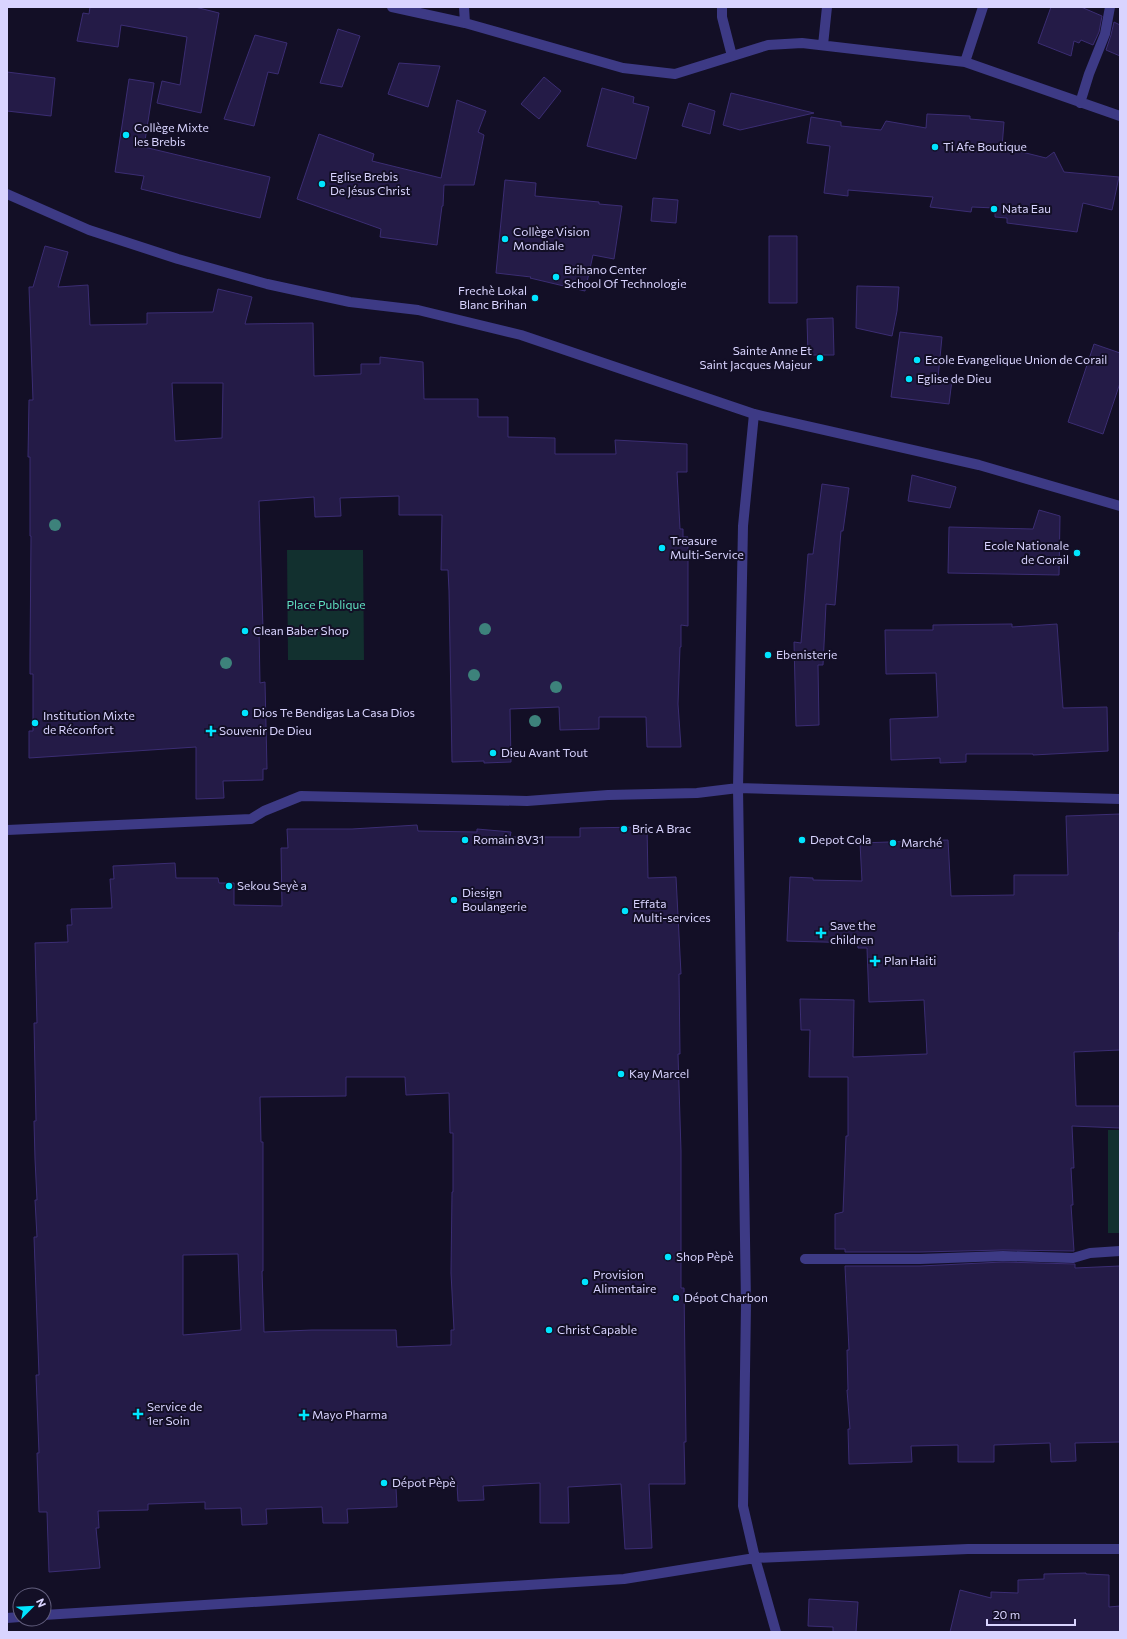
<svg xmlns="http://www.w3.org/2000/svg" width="1127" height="1639" font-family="Commissioner,sans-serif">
  <rect width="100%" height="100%" fill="#130f26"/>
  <path fill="#12302f" d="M 287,550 L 363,550 L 364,660 L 288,660 Z
    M 1108,1130 L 1120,1130 L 1120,1233 L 1108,1233 Z"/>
  <path fill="#241b47" stroke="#3b2d73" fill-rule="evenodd" d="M 90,7 L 195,7 L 219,13 L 201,113 L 157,103 L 162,81 L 180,85 L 187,37 L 121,25 L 118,47 L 77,41 L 83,13 L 89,14 Z
    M 1051,7 L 1081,7 L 1102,16 L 1099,32 L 1093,45 L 1081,40 L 1079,43 L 1074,41 L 1071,56 L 1038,43 Z
    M 1114,22 L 1120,25 L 1120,56 L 1106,50 L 1111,35 Z
    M 338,29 L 360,36 L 342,87 L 320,83 Z
    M 255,35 L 287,43 L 278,74 L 268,72 L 254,126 L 224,119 Z
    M 399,63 L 440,66 L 428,107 L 388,94 Z
    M 7,72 L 55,78 L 51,116 L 7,111 Z
    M 544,77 L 561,91 L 539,119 L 521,104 Z
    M 129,79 L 154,83 L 144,147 L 270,177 L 260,218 L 141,189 L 144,176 L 115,172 Z
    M 602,88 L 634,97 L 633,103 L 649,107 L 636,159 L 587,146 Z
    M 731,93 L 814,113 L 740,130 L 723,125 Z
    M 457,100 L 486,111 L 478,132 L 484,135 L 474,185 L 444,185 L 443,206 L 442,206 L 437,245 L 380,237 L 381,229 L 297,199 L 319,134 L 374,154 L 372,161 L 441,178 Z
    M 689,103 L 715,111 L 710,134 L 682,126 Z
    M 927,114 L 970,116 L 970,119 L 1004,122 L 1002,147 L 1046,158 L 1054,152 L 1064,172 L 1119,177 L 1112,210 L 1083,203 L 1077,232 L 1007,223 L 1007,218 L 995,217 L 995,208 L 972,207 L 971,212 L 930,207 L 933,197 L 848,190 L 848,196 L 824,193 L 830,146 L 807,143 L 811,117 L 841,122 L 841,126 L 881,130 L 886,121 L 926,128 Z
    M 505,180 L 536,183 L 535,196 L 599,202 L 599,204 L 622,206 L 614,259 L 593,255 L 585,291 L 530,278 L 531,277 L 496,273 Z
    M 653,198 L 678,200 L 676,223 L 651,221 Z
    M 769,236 L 797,236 L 797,303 L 769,303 Z
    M 45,246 L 68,252 L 58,287 L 88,285 L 90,325 L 147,324 L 147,313 L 213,312 L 218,289 L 252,297 L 245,324 L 313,323 L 314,376 L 361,374 L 361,364 L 380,364 L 380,357 L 423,362 L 424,399 L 478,399 L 478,417 L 508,417 L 508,437 L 555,438 L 555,454 L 616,454 L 615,440 L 687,444 L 687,472 L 677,472 L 680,529 L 683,529 L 683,537 L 688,537 L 688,626 L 681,625 L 681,647 L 680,647 L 678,704 L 681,747 L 647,747 L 646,717 L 599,717 L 599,729 L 560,730 L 559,707 L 510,709 L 511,762 L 484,763 L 484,761 L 452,762 L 449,591 L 448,570 L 441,570 L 442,515 L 399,515 L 399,496 L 340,498 L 341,516 L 315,517 L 314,497 L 259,501 L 263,629 L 259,630 L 260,683 L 265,682 L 267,769 L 263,769 L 263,780 L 223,781 L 224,798 L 196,799 L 196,747 L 29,758 L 29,731 L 33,731 L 33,674 L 30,674 L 30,657 L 31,536 L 30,536 L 30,457 L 28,457 L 29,400 L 33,400 L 29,287 L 33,287 ZM 172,383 L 223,383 L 222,438 L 175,441 Z
    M 857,286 L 899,287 L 897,311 L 892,336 L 856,328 Z
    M 833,318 L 834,355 L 808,355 L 807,319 Z
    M 900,332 L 942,337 L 938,378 L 952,380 L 949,404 L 891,397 Z
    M 1094,344 L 1120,353 L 1120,383 L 1103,434 L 1068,422 Z
    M 912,475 L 956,487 L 950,508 L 908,501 Z
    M 822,484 L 849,488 L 843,531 L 841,531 L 835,605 L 826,604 L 823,665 L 818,665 L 819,725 L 796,726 L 794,642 L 801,643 L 808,554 L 813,554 Z
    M 1039,510 L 1060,516 L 1059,575 L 948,573 L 949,527 L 1033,529 Z
    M 1012,624 L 1012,627 L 1057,624 L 1063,708 L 1107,707 L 1108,751 L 1033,755 L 1033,754 L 966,754 L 966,762 L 940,763 L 940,758 L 891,760 L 890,719 L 938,717 L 936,673 L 886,674 L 885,630 L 933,630 L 933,625 Z
    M 1120,814 L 1120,932 L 1119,932 L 1120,1050 L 1074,1052 L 1076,1106 L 1120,1106 L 1120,1128 L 1072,1126 L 1074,1168 L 1071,1168 L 1073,1205 L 1071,1205 L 1074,1251 L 1003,1250 L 920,1252 L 845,1252 L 845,1249 L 835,1249 L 835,1214 L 843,1212 L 846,1136 L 848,1136 L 848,1077 L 809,1077 L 810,1030 L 801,1030 L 800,999 L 854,1000 L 853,1057 L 927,1054 L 924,1000 L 869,1002 L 867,948 L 858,948 L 858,943 L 787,941 L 790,877 L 813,878 L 813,880 L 862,881 L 860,843 L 948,840 L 951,896 L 1014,895 L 1014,875 L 1068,875 L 1066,816 Z
    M 417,825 L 418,831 L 477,832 L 477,829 L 511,832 L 510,837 L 580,837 L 580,828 L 647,827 L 648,878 L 676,877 L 681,974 L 679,974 L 680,1054 L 678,1054 L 681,1151 L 681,1288 L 684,1288 L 686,1442 L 684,1442 L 685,1484 L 649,1484 L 652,1548 L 625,1549 L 621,1484 L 568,1487 L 569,1523 L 540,1523 L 540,1483 L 483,1486 L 484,1500 L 458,1501 L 457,1485 L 396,1488 L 397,1507 L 347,1509 L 348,1523 L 323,1523 L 322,1507 L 266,1509 L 267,1524 L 242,1525 L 241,1508 L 205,1509 L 205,1502 L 148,1504 L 148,1510 L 98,1511 L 99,1528 L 96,1528 L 100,1568 L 49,1572 L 47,1512 L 39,1512 L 37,1453 L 39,1453 L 36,1375 L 39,1375 L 34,1237 L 37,1237 L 35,1200 L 37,1200 L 35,1159 L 34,1121 L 36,1121 L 34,1023 L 37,1023 L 35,943 L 68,942 L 67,925 L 72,925 L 71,909 L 112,908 L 110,879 L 114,879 L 113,866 L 175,863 L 176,878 L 218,878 L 219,883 L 234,883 L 234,905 L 282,906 L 281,848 L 288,848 L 287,829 L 352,829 ZM 346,1077 L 405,1077 L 406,1095 L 449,1093 L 450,1133 L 453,1133 L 453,1192 L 452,1192 L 451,1273 L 454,1330 L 451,1330 L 451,1345 L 397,1347 L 396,1330 L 312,1330 L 264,1332 L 262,1271 L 263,1271 L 263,1142 L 261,1142 L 260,1097 L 346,1096 ZM 238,1254 L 241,1330 L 183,1335 L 183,1255 Z
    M 1003,1262 L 1075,1264 L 1075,1268 L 1120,1266 L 1120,1442 L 1075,1443 L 1076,1461 L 1051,1462 L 1050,1443 L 994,1445 L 994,1462 L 958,1462 L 958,1445 L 911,1446 L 912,1462 L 849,1464 L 848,1429 L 850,1429 L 847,1390 L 848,1390 L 847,1350 L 849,1350 L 845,1266 L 920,1266 Z
    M 1086,1573 L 1086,1574 L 1109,1575 L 1109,1607 L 1120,1606 L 1120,1632 L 950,1632 L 960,1590 L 991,1598 L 991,1592 L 1018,1593 L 1018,1580 L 1044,1579 L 1044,1574 Z
    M 809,1599 L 858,1602 L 856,1632 L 833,1632 L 833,1627 L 808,1626 Z"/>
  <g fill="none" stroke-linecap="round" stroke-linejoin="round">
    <path stroke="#3d3a85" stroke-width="10" d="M 392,7 L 465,23 L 623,68 L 675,74 L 768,45 L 802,43 L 965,62 L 1120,116
      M 464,7 L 465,23
      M 722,7 L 722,17 L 732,56
      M 823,45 L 827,7
      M 965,62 L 983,7
      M 1080,103 L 1089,74 L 1105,34 L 1110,7
      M 7,194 L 89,230 L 178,259 L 267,284 L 350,302 L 418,310 L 521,335 L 754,414 L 979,465 L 1120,506
      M 754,414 L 743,526 L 738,788 L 746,1304 L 743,1506 L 755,1558 L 776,1632
      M 7,830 L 251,819 L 264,811 L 301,796 L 527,801 L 608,795 L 697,793 L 738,788 L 1120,799
      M 805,1259 L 920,1259 L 1003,1256 L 1073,1258 L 1090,1253 L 1120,1251
      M 44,1615 L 624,1579 L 755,1558 L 968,1549 L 1120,1549
      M 7,1618 L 20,1617"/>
  </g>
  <g fill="#3d827b">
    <circle cx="55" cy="525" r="6"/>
    <circle cx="485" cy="629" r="6"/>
    <circle cx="226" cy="663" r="6"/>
    <circle cx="474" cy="675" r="6"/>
    <circle cx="556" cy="687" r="6"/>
    <circle cx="535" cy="721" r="6"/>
  </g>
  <g fill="#00e5ff" stroke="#130f26" stroke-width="1.5">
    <circle cx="126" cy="135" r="4"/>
    <circle cx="935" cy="147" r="4"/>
    <circle cx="322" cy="184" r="4"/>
    <circle cx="994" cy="209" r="4"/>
    <circle cx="505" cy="239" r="4"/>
    <circle cx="556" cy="277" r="4"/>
    <circle cx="535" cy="298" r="4"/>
    <circle cx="820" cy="358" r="4"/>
    <circle cx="917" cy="360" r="4"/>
    <circle cx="909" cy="379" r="4"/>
    <circle cx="662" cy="548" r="4"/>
    <circle cx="1077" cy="553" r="4"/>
    <circle cx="245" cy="631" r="4"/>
    <circle cx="768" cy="655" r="4"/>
    <circle cx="245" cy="713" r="4"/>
    <circle cx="35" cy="723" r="4"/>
    <path d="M209 725h4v4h4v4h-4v4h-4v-4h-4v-4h4z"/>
    <circle cx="493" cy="753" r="4"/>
    <circle cx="624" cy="829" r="4"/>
    <circle cx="465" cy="840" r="4"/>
    <circle cx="802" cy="840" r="4"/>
    <circle cx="893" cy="843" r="4"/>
    <circle cx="229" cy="886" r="4"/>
    <circle cx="454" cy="900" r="4"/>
    <circle cx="625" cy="911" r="4"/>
    <path d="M819 927h4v4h4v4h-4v4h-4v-4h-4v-4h4z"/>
    <path d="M873 955h4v4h4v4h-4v4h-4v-4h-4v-4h4z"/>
    <circle cx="621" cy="1074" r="4"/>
    <circle cx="668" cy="1257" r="4"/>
    <circle cx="585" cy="1282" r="4"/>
    <circle cx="676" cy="1298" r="4"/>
    <circle cx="549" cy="1330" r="4"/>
    <path d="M136 1408h4v4h4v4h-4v4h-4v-4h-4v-4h4z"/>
    <path d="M302 1409h4v4h4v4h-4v4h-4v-4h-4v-4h4z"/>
    <circle cx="384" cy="1483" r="4"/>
  </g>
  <g text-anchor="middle" stroke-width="4" stroke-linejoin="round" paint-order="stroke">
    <g font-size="12" fill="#d9d4ff" stroke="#130f26" text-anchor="start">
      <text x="134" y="132">Collège Mixte<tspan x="134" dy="14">les Brebis</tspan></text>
      <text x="943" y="151">Ti Afe Boutique</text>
      <text x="330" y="181">Eglise Brebis<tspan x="330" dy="14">De Jésus Christ</tspan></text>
      <text x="1002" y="213">Nata Eau</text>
      <text x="513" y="236">Collège Vision<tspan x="513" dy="14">Mondiale</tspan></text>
      <text x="564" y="274">Brihano Center<tspan x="564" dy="14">School Of Technologie</tspan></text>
      <text x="527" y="295" text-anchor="end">Frechè Lokal<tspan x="527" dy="14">Blanc Brihan</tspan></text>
      <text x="812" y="355" text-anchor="end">Sainte Anne Et<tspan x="812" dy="14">Saint Jacques Majeur</tspan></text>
      <text x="925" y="364">Ecole Evangelique Union de Corail</text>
      <text x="917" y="383">Eglise de Dieu</text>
      <text x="670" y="545">Treasure<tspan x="670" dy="14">Multi-Service</tspan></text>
      <text x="1069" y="550" text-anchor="end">Ecole Nationale<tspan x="1069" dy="14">de Corail</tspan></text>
      <text x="253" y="635">Clean Baber Shop</text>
      <text x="776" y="659">Ebenisterie</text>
      <text x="253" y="717">Dios Te Bendigas La Casa Dios</text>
      <text x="43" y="720">Institution Mixte<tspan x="43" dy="14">de Réconfort</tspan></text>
      <text x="219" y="735">Souvenir De Dieu</text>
      <text x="501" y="757">Dieu Avant Tout</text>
      <text x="632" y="833">Bric A Brac</text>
      <text x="473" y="844">Romain 8V31</text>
      <text x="810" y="844">Depot Cola</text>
      <text x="901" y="847">Marché</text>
      <text x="237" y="890">Sekou Seyè a</text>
      <text x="462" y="897">Diesign<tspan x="462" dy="14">Boulangerie</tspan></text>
      <text x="633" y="908">Effata<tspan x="633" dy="14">Multi-services</tspan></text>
      <text x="830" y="930">Save the<tspan x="830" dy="14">children</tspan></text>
      <text x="884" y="965">Plan Haiti</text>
      <text x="629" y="1078">Kay Marcel</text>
      <text x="676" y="1261">Shop Pèpè</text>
      <text x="593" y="1279">Provision<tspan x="593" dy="14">Alimentaire</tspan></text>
      <text x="684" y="1302">Dépot Charbon</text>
      <text x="557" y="1334">Christ Capable</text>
      <text x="147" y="1411">Service de<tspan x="147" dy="14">1er Soin</tspan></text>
      <text x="312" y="1419">Mayo Pharma</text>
      <text x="392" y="1487">Dépot Pèpè</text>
    </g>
    <g font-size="12" fill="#5fe0c0" stroke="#130f26">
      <text x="326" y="609">Place Publique</text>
    </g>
  </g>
  <rect width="1127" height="1639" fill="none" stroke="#d9d4ff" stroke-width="16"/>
  <g transform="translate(32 1607) rotate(66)"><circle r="19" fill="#130f26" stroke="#625e7d"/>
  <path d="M0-3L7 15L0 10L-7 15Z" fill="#00e5ff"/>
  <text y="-6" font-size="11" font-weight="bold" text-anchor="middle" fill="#d9d4ff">N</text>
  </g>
  <path d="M987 1619v6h88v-6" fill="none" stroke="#d9d4ff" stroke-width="2"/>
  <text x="993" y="1619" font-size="12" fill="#d9d4ff" stroke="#130f26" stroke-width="3" paint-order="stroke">20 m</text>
</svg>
